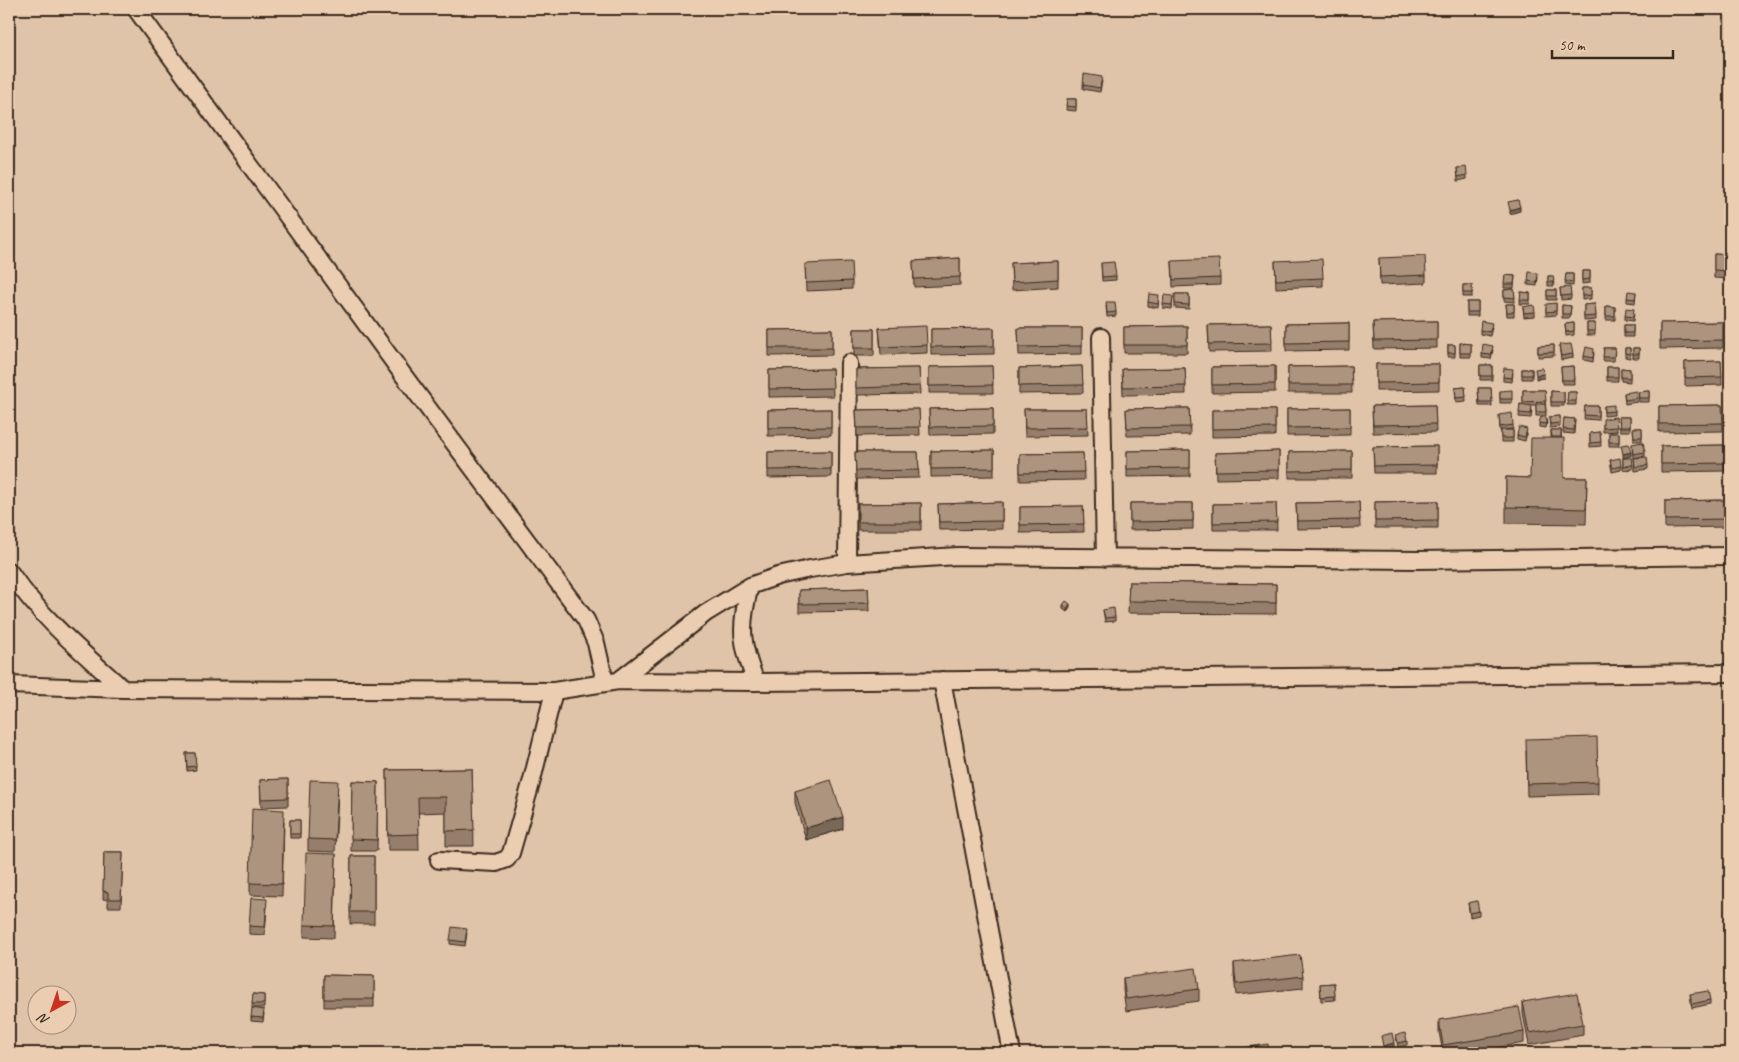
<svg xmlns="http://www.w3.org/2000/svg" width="1739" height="1062" font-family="Caveat,sans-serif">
  <rect width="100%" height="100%" fill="#e0c4a9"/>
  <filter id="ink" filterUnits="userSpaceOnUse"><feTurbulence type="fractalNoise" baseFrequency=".02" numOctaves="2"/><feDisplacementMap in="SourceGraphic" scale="10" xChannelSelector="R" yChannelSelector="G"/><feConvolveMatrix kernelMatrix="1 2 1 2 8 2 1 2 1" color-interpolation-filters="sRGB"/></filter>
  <g filter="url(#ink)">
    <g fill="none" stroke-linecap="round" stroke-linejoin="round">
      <g stroke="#3b2a1e" stroke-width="20">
        <path id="minor" d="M 136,9 L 404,376 L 586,620 L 596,643 L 605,682
          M 1101,337 L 1105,558
          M 847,563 L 849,363
          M 9,571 C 40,617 82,652 123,689
          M 750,586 C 739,627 741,644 756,682
          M 942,680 L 1012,1053
          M 618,681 L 706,613 L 750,586 L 778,576 L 810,569 L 847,563 L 958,556 L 1418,560 L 1730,556
          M 9,685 L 123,689 L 554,691 L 618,681 L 756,682 L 1730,673
          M 439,860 L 496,863 L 507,859 L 511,853 L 532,780 L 554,691"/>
      </g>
      <use href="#minor" stroke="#ebceb2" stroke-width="16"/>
    </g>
    <path fill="#957f6c" stroke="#3b2a1e" d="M 1102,81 L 1100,92 L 1083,89 L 1083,85 Z
      M 1067,99 L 1076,99 L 1076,111 L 1066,110 Z
      M 1457,168 L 1467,175 L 1467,179 L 1458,181 Z
      M 1714,254 L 1730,255 L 1730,279 L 1714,278 Z
      M 960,258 L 960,285 L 914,287 L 913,261 Z
      M 1379,258 L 1426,275 L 1426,283 L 1380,285 Z
      M 1058,261 L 1058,287 L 1012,290 L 1011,263 Z
      M 1172,261 L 1220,278 L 1220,285 L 1173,287 Z
      M 1275,261 L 1323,278 L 1323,286 L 1276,288 Z
      M 1101,263 L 1116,276 L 1116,280 L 1102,281 Z
      M 805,264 L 852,281 L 852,289 L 806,291 Z
      M 1582,271 L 1590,271 L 1590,283 L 1582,284 Z
      M 1566,274 L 1573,274 L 1573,286 L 1565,285 Z
      M 1505,275 L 1515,276 L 1514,288 L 1504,288 Z
      M 1548,276 L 1553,276 L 1554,286 L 1548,286 Z
      M 1538,277 L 1537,286 L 1528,285 L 1528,281 Z
      M 1463,285 L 1472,285 L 1472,297 L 1463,297 Z
      M 1560,288 L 1571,295 L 1571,299 L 1561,300 Z
      M 1582,288 L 1591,288 L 1591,299 L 1582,300 Z
      M 1514,289 L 1515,302 L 1504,301 L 1504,290 Z
      M 1547,290 L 1556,290 L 1556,300 L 1547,300 Z
      M 1521,292 L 1530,293 L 1530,304 L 1520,304 Z
      M 1636,292 L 1635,303 L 1627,302 L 1627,298 Z
      M 1175,294 L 1189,294 L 1189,309 L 1175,308 Z
      M 1173,296 L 1172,309 L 1163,308 L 1163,304 Z
      M 1159,299 L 1158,308 L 1148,306 L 1148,302 Z
      M 1467,302 L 1478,302 L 1478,316 L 1467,316 Z
      M 1556,303 L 1556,315 L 1546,316 L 1546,308 Z
      M 1506,304 L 1514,304 L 1514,316 L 1507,316 Z
      M 1595,304 L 1596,320 L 1584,321 L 1584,305 Z
      M 1562,305 L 1571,306 L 1570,318 L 1562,318 Z
      M 1106,306 L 1116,312 L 1116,316 L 1107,317 Z
      M 1606,306 L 1615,307 L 1615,320 L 1606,320 Z
      M 1523,307 L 1535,312 L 1535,316 L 1524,317 Z
      M 1634,313 L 1633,321 L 1625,320 L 1625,316 Z
      M 1437,321 L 1437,348 L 1374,349 L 1373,322 Z
      M 1723,322 L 1723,348 L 1660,349 L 1660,323 Z
      M 1349,323 L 1349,350 L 1286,351 L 1286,324 Z
      M 1574,323 L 1574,335 L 1566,336 L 1565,324 Z
      M 1587,323 L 1595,323 L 1595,335 L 1587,335 Z
      M 1271,324 L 1272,351 L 1209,352 L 1208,325 Z
      M 1624,325 L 1633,325 L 1633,337 L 1624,337 Z
      M 1187,326 L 1187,353 L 1124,353 L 1124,327 Z
      M 1492,327 L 1490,336 L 1480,334 L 1480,330 Z
      M 879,328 L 927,345 L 927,353 L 881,355 Z
      M 994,328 L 994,354 L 931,355 L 931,329 Z
      M 1018,328 L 1082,328 L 1082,354 L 1019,355 Z
      M 832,329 L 832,355 L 769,356 L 769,330 Z
      M 854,329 L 874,329 L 874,356 L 854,356 Z
      M 1460,343 L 1471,344 L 1471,357 L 1460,357 Z
      M 1448,345 L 1455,345 L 1455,357 L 1448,357 Z
      M 1554,345 L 1554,356 L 1538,357 L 1538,346 Z
      M 1559,345 L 1573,354 L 1573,358 L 1561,360 Z
      M 1604,348 L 1615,348 L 1614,361 L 1603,361 Z
      M 1625,348 L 1630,348 L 1630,358 L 1625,357 Z
      M 1633,348 L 1639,348 L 1639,358 L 1633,358 Z
      M 1493,350 L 1491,359 L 1482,358 L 1482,354 Z
      M 1594,353 L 1593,362 L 1584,360 L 1584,356 Z
      M 1721,361 L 1722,385 L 1685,386 L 1685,362 Z
      M 1376,364 L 1439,364 L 1439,390 L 1376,391 Z
      M 1480,365 L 1492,365 L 1492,380 L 1480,380 Z
      M 992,366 L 993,393 L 929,393 L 929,367 Z
      M 1082,366 L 1083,393 L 1019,394 L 1019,368 Z
      M 1275,366 L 1275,392 L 1212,393 L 1212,367 Z
      M 1351,366 L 1352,393 L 1288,393 L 1288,367 Z
      M 1573,366 L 1574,384 L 1562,384 L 1561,367 Z
      M 1607,367 L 1618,367 L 1618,381 L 1607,381 Z
      M 919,368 L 920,394 L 856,395 L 856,369 Z
      M 1185,368 L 1186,394 L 1123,395 L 1122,369 Z
      M 1621,368 L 1630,369 L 1630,382 L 1621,381 Z
      M 832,369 L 833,396 L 769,397 L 769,370 Z
      M 1522,369 L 1532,369 L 1532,379 L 1522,379 Z
      M 1513,373 L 1512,382 L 1503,381 L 1503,377 Z
      M 1465,387 L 1466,401 L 1456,402 L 1455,388 Z
      M 1478,388 L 1491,388 L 1492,406 L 1479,406 Z
      M 1523,390 L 1545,390 L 1546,416 L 1536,416 L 1536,405 L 1530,405 L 1532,410 L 1531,418 L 1519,417 L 1520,404 L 1523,405 Z
      M 1500,391 L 1512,399 L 1512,403 L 1500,403 Z
      M 1551,391 L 1564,392 L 1564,406 L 1551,406 Z
      M 1649,391 L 1649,402 L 1639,402 L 1638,392 Z
      M 1568,392 L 1576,392 L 1576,405 L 1567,405 Z
      M 1624,393 L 1637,398 L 1637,402 L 1625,404 Z
      M 1435,405 L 1436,432 L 1373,433 L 1372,406 Z
      M 1722,405 L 1723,431 L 1659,432 L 1659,406 Z
      M 1585,406 L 1598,406 L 1598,420 L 1584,419 Z
      M 1604,406 L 1614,411 L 1614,415 L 1604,416 Z
      M 993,408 L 993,434 L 930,435 L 929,409 Z
      M 1189,408 L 1190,435 L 1127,436 L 1126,409 Z
      M 1350,408 L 1350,435 L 1287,436 L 1287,409 Z
      M 831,409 L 831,435 L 768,436 L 768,410 Z
      M 919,409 L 920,435 L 857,436 L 856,410 Z
      M 1024,409 L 1087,409 L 1088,435 L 1025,436 Z
      M 1212,410 L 1275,410 L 1275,436 L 1212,437 Z
      M 1499,415 L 1513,425 L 1513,429 L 1505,430 L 1513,430 L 1513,442 L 1501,442 L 1501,431 L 1500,431 Z
      M 1560,416 L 1560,427 L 1550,428 L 1549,417 Z
      M 1619,417 L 1630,417 L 1630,431 L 1620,431 Z
      M 1564,418 L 1575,419 L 1574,434 L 1563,433 Z
      M 1547,422 L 1546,428 L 1539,427 L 1539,423 Z
      M 1603,423 L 1617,427 L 1617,431 L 1603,432 Z
      M 1633,428 L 1642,428 L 1642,441 L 1634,441 Z
      M 1551,430 L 1561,430 L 1564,478 L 1587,478 L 1586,524 L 1506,523 L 1506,477 L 1530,478 L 1551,438 Z
      M 1600,432 L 1601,446 L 1590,447 L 1590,433 Z
      M 1527,433 L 1525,441 L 1517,439 L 1517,435 Z
      M 1609,433 L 1619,433 L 1619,446 L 1609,446 Z
      M 1632,444 L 1645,452 L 1645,456 L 1633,458 Z
      M 1724,445 L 1725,471 L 1661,472 L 1661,446 Z
      M 1437,446 L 1437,473 L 1374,473 L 1373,447 Z
      M 994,450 L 994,476 L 931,477 L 931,451 Z
      M 1190,450 L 1190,476 L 1127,477 L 1127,451 Z
      M 831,451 L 831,477 L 768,478 L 768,452 Z
      M 1279,451 L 1279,478 L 1216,479 L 1215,453 Z
      M 1352,451 L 1352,478 L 1289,478 L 1289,452 Z
      M 855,452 L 918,452 L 919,478 L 856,479 Z
      M 1083,453 L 1084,480 L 1020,481 L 1020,454 Z
      M 1623,458 L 1633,465 L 1633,469 L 1623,470 Z
      M 1634,458 L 1648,465 L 1648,469 L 1635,471 Z
      M 1610,460 L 1621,466 L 1621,470 L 1612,472 Z
      M 1728,500 L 1728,527 L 1665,528 L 1665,501 Z
      M 1438,501 L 1438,528 L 1375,528 L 1375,502 Z
      M 1002,502 L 1002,529 L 939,530 L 938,504 Z
      M 1359,502 L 1360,528 L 1297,529 L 1296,503 Z
      M 921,503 L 921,530 L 858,530 L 858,504 Z
      M 1130,503 L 1193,503 L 1193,529 L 1130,530 Z
      M 1276,503 L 1277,530 L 1213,530 L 1213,504 Z
      M 1083,506 L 1084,532 L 1020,533 L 1020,507 Z
      M 1129,582 L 1276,584 L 1276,614 L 1128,613 Z
      M 868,588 L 869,611 L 799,612 L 799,590 Z
      M 1063,605 L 1070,608 L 1067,612 L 1063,609 Z
      M 1103,610 L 1115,617 L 1115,621 L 1105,622 Z
      M 1526,751 L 1598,782 L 1598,794 L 1527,796 Z
      M 186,753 L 195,753 L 196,770 L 187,771 Z
      M 472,769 L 474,846 L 446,846 L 446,812 L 418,813 L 419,850 L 388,850 L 387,770 Z
      M 288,779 L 288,806 L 261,807 L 260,780 Z
      M 352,781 L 378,782 L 377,851 L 351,851 Z
      M 795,791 L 843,829 L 806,840 L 795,803 Z
      M 338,793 L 335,852 L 308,851 L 308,839 Z
      M 290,820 L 300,820 L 300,838 L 290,838 Z
      M 284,822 L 282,896 L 250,895 L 250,883 Z
      M 104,852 L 123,852 L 121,907 L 108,907 L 108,900 L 103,899 Z
      M 336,854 L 334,938 L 304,937 L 304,925 Z
      M 351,856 L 374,856 L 374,924 L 350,924 Z
      M 1468,903 L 1479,911 L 1479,915 L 1470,917 Z
      M 267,907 L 265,935 L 249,934 L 249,926 Z
      M 467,933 L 465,946 L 450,944 L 450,940 Z
      M 1234,963 L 1303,976 L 1303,988 L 1236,995 L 1234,975 Z
      M 324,975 L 374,976 L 374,1007 L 324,1007 Z
      M 1123,978 L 1199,989 L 1199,1001 L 1126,1011 L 1123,990 Z
      M 1334,983 L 1335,1000 L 1321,1001 L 1320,984 Z
      M 253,994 L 264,995 L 264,1008 L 252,1008 Z
      M 1690,994 L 1710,1000 L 1710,1004 L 1692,1008 Z
      M 1523,1002 L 1583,1024 L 1583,1035 L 1529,1045 L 1523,1014 Z
      M 264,1014 L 263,1022 L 251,1021 L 251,1017 Z
      M 1439,1020 L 1524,1032 L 1524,1043 L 1465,1053 L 1443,1053 L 1439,1032 Z
      M 1396,1035 L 1407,1041 L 1407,1045 L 1398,1047 Z"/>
    <path fill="#796858" stroke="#3b2a1e" d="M 1520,207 L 1520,211 L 1510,214 L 1510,210 Z
      M 1544,374 L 1544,378 L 1536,379 L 1536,375 Z
      M 1631,452 L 1631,456 L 1623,458 L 1623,454 Z
      M 1070,604 L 1070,608 L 1067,612 L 1067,608 Z
      M 843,817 L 843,829 L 806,840 L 806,828 Z
      M 1394,1043 L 1394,1047 L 1383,1050 L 1383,1046 Z"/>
    <path fill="#ad947e" stroke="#3b2a1e" d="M 1084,74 L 1102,77 L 1100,88 L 1083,85 Z
      M 1067,99 L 1076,99 L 1076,107 L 1066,106 Z
      M 1466,167 L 1467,175 L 1458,177 L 1457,168 Z
      M 1518,200 L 1520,207 L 1510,210 L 1508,202 Z
      M 1714,254 L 1730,255 L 1730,271 L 1714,270 Z
      M 1425,256 L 1426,275 L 1380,277 L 1379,258 Z
      M 960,258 L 960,277 L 914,279 L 913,261 Z
      M 1219,259 L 1220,278 L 1173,280 L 1172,261 Z
      M 1322,259 L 1323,278 L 1276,280 L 1275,261 Z
      M 1058,261 L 1058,279 L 1012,282 L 1011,263 Z
      M 851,262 L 852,281 L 806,283 L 805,264 Z
      M 1114,262 L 1116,276 L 1102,277 L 1101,263 Z
      M 1582,271 L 1590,271 L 1590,279 L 1582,280 Z
      M 1529,272 L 1538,273 L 1537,282 L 1528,281 Z
      M 1566,274 L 1573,274 L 1573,282 L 1565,281 Z
      M 1505,275 L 1515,276 L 1514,284 L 1504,284 Z
      M 1548,276 L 1553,276 L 1554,282 L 1548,282 Z
      M 1463,285 L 1472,285 L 1472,293 L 1463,293 Z
      M 1570,287 L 1571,295 L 1561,296 L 1560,288 Z
      M 1582,288 L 1591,288 L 1591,295 L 1582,296 Z
      M 1514,289 L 1515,298 L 1504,297 L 1504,290 Z
      M 1547,290 L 1556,290 L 1556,296 L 1547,296 Z
      M 1628,291 L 1636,292 L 1635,299 L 1627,298 Z
      M 1521,292 L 1530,293 L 1530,300 L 1520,300 Z
      M 1149,294 L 1159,295 L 1158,304 L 1148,302 Z
      M 1175,294 L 1189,294 L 1189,305 L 1175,304 Z
      M 1164,295 L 1173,296 L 1172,305 L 1163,304 Z
      M 1106,302 L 1115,302 L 1116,312 L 1107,313 Z
      M 1467,302 L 1478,302 L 1478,312 L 1467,312 Z
      M 1556,303 L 1556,311 L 1546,312 L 1546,304 Z
      M 1506,304 L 1514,304 L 1514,312 L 1507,312 Z
      M 1595,304 L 1596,316 L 1584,317 L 1584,305 Z
      M 1534,305 L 1535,312 L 1524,313 L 1523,307 Z
      M 1562,305 L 1571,306 L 1570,314 L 1562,314 Z
      M 1606,306 L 1615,307 L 1615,316 L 1606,316 Z
      M 1626,308 L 1634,309 L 1633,317 L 1625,316 Z
      M 1437,321 L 1437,340 L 1374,341 L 1373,322 Z
      M 1481,321 L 1492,323 L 1490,332 L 1480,330 Z
      M 1723,322 L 1723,340 L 1660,341 L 1660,323 Z
      M 1349,323 L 1349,342 L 1286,343 L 1286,324 Z
      M 1574,323 L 1574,331 L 1566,332 L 1565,324 Z
      M 1587,323 L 1595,323 L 1595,331 L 1587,331 Z
      M 1271,324 L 1272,343 L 1209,344 L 1208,325 Z
      M 1624,325 L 1633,325 L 1633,333 L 1624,333 Z
      M 926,326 L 927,345 L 881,347 L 879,328 Z
      M 1187,326 L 1187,345 L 1124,345 L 1124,327 Z
      M 994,328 L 994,346 L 931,347 L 931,329 Z
      M 1018,328 L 1082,328 L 1082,346 L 1019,347 Z
      M 832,329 L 832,348 L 769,348 L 769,330 Z
      M 854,329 L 874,329 L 874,348 L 854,348 Z
      M 1460,343 L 1471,344 L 1471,353 L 1460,353 Z
      M 1483,344 L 1493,346 L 1491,355 L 1482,354 Z
      M 1571,344 L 1573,354 L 1561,356 L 1559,345 Z
      M 1448,345 L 1455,345 L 1455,353 L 1448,353 Z
      M 1554,345 L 1554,352 L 1538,353 L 1538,346 Z
      M 1586,347 L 1594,349 L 1593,358 L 1584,356 Z
      M 1604,348 L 1615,348 L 1614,357 L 1603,357 Z
      M 1625,348 L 1630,348 L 1630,354 L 1625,353 Z
      M 1633,348 L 1639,348 L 1639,354 L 1633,354 Z
      M 1721,361 L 1722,377 L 1685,378 L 1685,362 Z
      M 1376,364 L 1439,364 L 1439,382 L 1376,383 Z
      M 1480,365 L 1492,365 L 1492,376 L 1480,376 Z
      M 992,366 L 993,385 L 929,386 L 929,367 Z
      M 1082,366 L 1083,385 L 1019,386 L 1019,368 Z
      M 1275,366 L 1275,384 L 1212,385 L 1212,367 Z
      M 1351,366 L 1352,385 L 1288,385 L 1288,367 Z
      M 1573,366 L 1574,380 L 1562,380 L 1561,367 Z
      M 1607,367 L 1618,367 L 1618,377 L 1607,377 Z
      M 919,368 L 920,386 L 856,388 L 856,369 Z
      M 1185,368 L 1186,386 L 1123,387 L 1122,369 Z
      M 1504,368 L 1513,369 L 1512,378 L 1503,377 Z
      M 1542,368 L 1544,374 L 1536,375 L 1535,369 Z
      M 1621,368 L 1630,369 L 1630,378 L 1621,377 Z
      M 832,369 L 833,388 L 769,389 L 769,370 Z
      M 1522,369 L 1532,369 L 1532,375 L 1522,375 Z
      M 1465,387 L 1466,397 L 1456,398 L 1455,388 Z
      M 1478,388 L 1491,388 L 1492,402 L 1479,402 Z
      M 1512,390 L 1512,399 L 1500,399 L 1500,391 Z
      M 1523,390 L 1545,390 L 1546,401 L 1523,402 Z
      M 1551,391 L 1564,392 L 1564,402 L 1551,402 Z
      M 1636,391 L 1637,398 L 1625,400 L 1624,393 Z
      M 1649,391 L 1649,398 L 1639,398 L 1638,392 Z
      M 1568,392 L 1576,392 L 1576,401 L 1567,401 Z
      M 1520,404 L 1532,406 L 1531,414 L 1519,413 Z
      M 1536,404 L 1545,404 L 1546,412 L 1536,412 Z
      M 1435,405 L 1436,424 L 1373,425 L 1372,406 Z
      M 1614,405 L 1614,411 L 1604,412 L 1604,406 Z
      M 1722,405 L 1723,423 L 1659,424 L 1659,406 Z
      M 1585,406 L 1598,406 L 1598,416 L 1584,415 Z
      M 993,408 L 993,426 L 930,427 L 929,409 Z
      M 1189,408 L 1190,427 L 1127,428 L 1126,409 Z
      M 1350,408 L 1350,427 L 1287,428 L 1287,409 Z
      M 831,409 L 831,427 L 768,428 L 768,410 Z
      M 919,409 L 920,427 L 857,428 L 856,410 Z
      M 1024,409 L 1087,409 L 1088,427 L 1025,428 Z
      M 1212,410 L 1275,410 L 1275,428 L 1212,429 Z
      M 1512,413 L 1513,425 L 1500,427 L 1499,415 Z
      M 1560,416 L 1560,423 L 1550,424 L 1549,417 Z
      M 1541,417 L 1547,418 L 1546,424 L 1539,423 Z
      M 1616,417 L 1617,427 L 1603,428 L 1603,419 Z
      M 1619,417 L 1630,417 L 1630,427 L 1620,427 Z
      M 1564,418 L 1575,419 L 1574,430 L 1563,429 Z
      M 1519,427 L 1527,429 L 1525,437 L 1517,435 Z
      M 1633,428 L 1642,428 L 1642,437 L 1634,437 Z
      M 1501,430 L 1513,430 L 1513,438 L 1501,438 Z
      M 1551,430 L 1561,430 L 1561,437 L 1552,437 Z
      M 1600,432 L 1601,442 L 1590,443 L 1590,433 Z
      M 1609,433 L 1619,433 L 1619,442 L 1609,442 Z
      M 1531,438 L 1564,438 L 1564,478 L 1587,478 L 1586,509 L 1506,507 L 1506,477 L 1530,478 Z
      M 1643,442 L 1645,452 L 1633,454 L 1632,444 Z
      M 1629,444 L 1631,452 L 1623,454 L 1621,445 Z
      M 1724,445 L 1725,463 L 1661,464 L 1661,446 Z
      M 1437,446 L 1437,465 L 1374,466 L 1373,447 Z
      M 994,450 L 994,468 L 931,469 L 931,451 Z
      M 1190,450 L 1190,468 L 1127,469 L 1127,451 Z
      M 831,451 L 831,469 L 768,470 L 768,452 Z
      M 1279,451 L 1279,470 L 1216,471 L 1215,453 Z
      M 1352,451 L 1352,470 L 1289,471 L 1289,452 Z
      M 855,452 L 918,452 L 919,470 L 856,471 Z
      M 1083,453 L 1084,472 L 1020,473 L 1020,454 Z
      M 1647,457 L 1648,465 L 1635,467 L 1634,458 Z
      M 1620,458 L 1621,466 L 1612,468 L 1610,460 Z
      M 1623,458 L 1632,458 L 1633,465 L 1623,466 Z
      M 1728,500 L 1728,519 L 1665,520 L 1665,501 Z
      M 1438,501 L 1438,520 L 1375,521 L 1375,502 Z
      M 1002,502 L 1002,521 L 939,522 L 938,504 Z
      M 1359,502 L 1360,520 L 1297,521 L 1296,503 Z
      M 921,503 L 921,522 L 858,522 L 858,504 Z
      M 1130,503 L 1193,503 L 1193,521 L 1130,522 Z
      M 1276,503 L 1277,522 L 1213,523 L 1213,504 Z
      M 1083,506 L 1084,524 L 1020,525 L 1020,507 Z
      M 1129,582 L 1276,584 L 1276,603 L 1128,601 Z
      M 868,588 L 869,603 L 799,604 L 799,590 Z
      M 1066,601 L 1070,604 L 1067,608 L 1063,605 Z
      M 1114,608 L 1115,617 L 1105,618 L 1103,610 Z
      M 1597,737 L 1598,782 L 1527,784 L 1526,739 Z
      M 186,753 L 195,753 L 196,766 L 187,767 Z
      M 472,769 L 474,830 L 446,831 L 446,797 L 418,797 L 419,834 L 388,835 L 387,770 Z
      M 288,779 L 288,798 L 261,799 L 260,780 Z
      M 310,780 L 338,781 L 335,840 L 308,839 Z
      M 831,780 L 843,817 L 806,828 L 795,791 Z
      M 352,781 L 378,782 L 377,840 L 351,839 Z
      M 252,808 L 284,810 L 282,884 L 250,883 Z
      M 290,820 L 300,820 L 300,834 L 290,834 Z
      M 104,852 L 123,852 L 121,899 L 108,899 L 108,892 L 103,891 Z
      M 306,853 L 336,854 L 334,926 L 304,925 Z
      M 351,856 L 374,856 L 374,912 L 350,912 Z
      M 251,898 L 267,899 L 265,927 L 249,926 Z
      M 1477,901 L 1479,911 L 1470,913 L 1468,903 Z
      M 452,927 L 467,929 L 465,942 L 450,940 Z
      M 1300,955 L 1303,976 L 1236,984 L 1234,963 Z
      M 1196,968 L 1199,989 L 1126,999 L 1123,978 Z
      M 324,975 L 374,976 L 374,999 L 324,999 Z
      M 1334,983 L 1335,996 L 1321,997 L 1320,984 Z
      M 1708,991 L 1710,1000 L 1692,1004 L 1690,994 Z
      M 1577,993 L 1583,1024 L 1529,1033 L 1523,1002 Z
      M 253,994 L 264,995 L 264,1004 L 252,1004 Z
      M 1519,1007 L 1524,1032 L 1443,1045 L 1439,1020 Z
      M 252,1008 L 264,1010 L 263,1018 L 251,1017 Z
      M 1392,1033 L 1394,1043 L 1383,1046 L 1381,1036 Z
      M 1405,1033 L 1407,1041 L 1398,1043 L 1396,1035 Z
      M 1268,1044 L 1269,1053 L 1243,1053 L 1242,1048 Z
      M 1207,1050 L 1207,1053 L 1184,1053 Z"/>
  </g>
  <rect width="1739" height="1062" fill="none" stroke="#ebceb2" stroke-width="30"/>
  <rect x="15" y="15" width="1709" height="1032" fill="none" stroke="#3b2a1e" stroke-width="2" filter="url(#ink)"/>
  <g transform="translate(52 1010) rotate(220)"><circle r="24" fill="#ebceb2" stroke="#a58c77"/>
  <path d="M0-4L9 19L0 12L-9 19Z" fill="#c8321e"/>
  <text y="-8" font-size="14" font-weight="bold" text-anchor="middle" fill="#3b2a1e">N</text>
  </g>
  <path d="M1552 50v8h121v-8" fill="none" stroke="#3b2a1e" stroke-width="2.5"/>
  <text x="1559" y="50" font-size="15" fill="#3b2a1e" stroke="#ebceb2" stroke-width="4" paint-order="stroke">50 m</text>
</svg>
